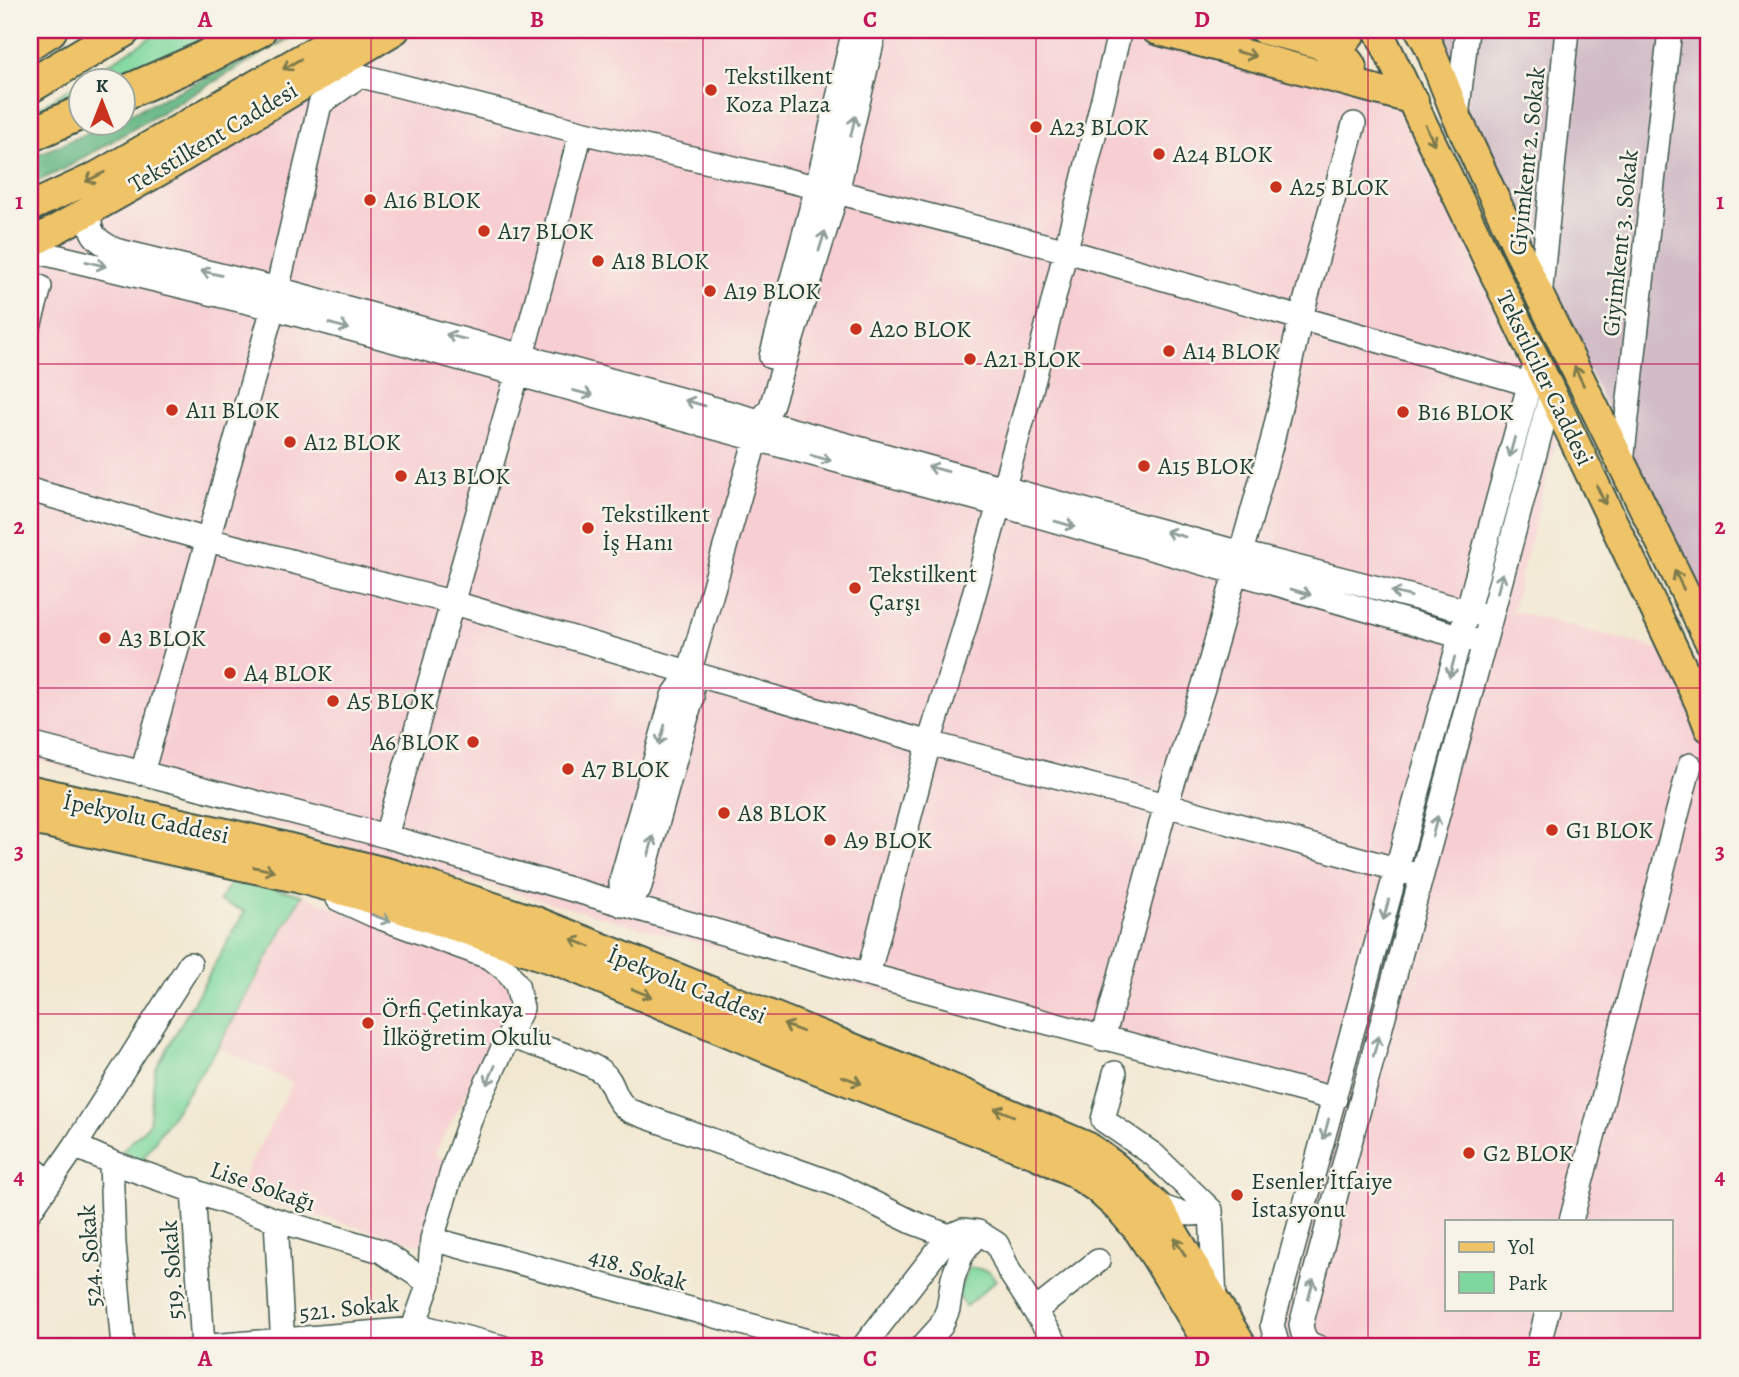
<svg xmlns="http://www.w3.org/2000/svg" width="1739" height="1377" font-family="Alegreya,serif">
  <rect width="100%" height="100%" fill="#f7f3e8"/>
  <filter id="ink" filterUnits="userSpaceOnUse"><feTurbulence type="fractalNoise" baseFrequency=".0143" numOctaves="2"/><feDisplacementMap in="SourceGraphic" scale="14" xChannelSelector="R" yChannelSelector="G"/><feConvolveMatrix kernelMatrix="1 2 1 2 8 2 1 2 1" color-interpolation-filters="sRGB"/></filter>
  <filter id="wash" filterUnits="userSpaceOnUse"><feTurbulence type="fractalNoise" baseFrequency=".00686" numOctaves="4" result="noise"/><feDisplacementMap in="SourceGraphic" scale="28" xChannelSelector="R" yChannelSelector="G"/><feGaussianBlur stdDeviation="1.57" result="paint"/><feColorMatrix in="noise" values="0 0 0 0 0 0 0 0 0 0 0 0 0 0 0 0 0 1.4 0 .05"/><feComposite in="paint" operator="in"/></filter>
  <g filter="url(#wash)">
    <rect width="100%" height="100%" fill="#f2e8d1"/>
    <path fill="#f7cfd3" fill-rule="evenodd" d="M 419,30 L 1126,30 L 1403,103 L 1560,427 L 1512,611 L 1663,650 L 1709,752 L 1709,1347 L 1273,1347 L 1324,1107 L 667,935 L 30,758 L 30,260 ZM 1447,1221 L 1671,1221 L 1671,1309 L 1447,1309 Z
      M 302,895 L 500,971 L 517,998 L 434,1155 L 447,1161 L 423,1245 L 235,1193 L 293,1083 L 218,1047 Z"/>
    <path fill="#d2bdc7" d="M 1424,30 L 1709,30 L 1709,620 Z"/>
    <path fill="#7ed89e" stroke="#4e8a69" stroke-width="2" d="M 163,30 L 232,30 L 119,80 L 83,80 Z
      M 80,82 L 80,97 L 30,117 L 30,113 Z
      M 234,879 L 302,895 L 218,1047 L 140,1163 L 122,1151 L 149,1124 L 155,1070 L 245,911 L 219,901 Z
      M 969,1267 L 989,1271 L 996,1280 L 965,1307 L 958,1294 Z"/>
    <path fill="#66b885" stroke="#427a5c" stroke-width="2" d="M 300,30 L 303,30 L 64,169 L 30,185 L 30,158 L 111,123 L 122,122 L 123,117 L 255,55 Z"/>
  </g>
  <g filter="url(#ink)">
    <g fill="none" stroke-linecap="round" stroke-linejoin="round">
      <g stroke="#3f574c" stroke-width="26">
        <path id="minor" d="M 330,68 L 581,132 L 837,192 L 1067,251 L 1529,384
          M 1457,117 L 1467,30
          M 91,208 C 87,233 94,239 115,250 L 278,289 L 1241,553 L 1491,617
          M 30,250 L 273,308 L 1000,505 L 1483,643
          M 1540,297 L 1567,30
          M 30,323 L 40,287
          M 771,357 L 817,187 L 854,30
          M 1622,462 L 1670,30
          M 30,490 L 208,540 L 451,602 L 929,743 L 1166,805 L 1421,876
          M 30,744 L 386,836 L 868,975 L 1335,1099
          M 142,773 L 273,308 L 320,104 L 359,76
          M 386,836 L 517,375 L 581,132
          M 338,899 L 373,915 L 491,958 L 507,971 L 517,985 L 522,1008 L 473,1112 L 454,1165 L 432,1239 L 429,1283 L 413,1328 L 410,1347
          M 622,905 L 621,881 L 673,696 L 689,673 L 761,421 L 771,407 L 837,192 L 875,30
          M 622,905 L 639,890 L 692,698 L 689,673
          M 868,975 L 929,743 L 964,630 L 1034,379 L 1120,30
          M 510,1036 C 532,1045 586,1059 602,1072 C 616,1083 612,1100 630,1111 L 835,1184 L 912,1222 L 949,1236
          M 1103,1039 L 1166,805 L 1203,688 L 1272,442 L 1301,317 L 1354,124
          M 1115,1073 L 1103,1120 L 1154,1155 L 1211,1210
          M 75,1146 L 111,1162 L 276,1220 L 381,1251 L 429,1283
          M 111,1162 L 114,1244 L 123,1347
          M 30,1166 L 49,1182
          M 193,1189 L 203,1347
          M 1151,1202 C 1171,1211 1190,1219 1211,1210 L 1215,1302
          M 30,1211 L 75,1146 L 190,964
          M 276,1220 L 283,1347
          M 1571,1221 L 1690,765
          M 432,1239 L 830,1347
          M 1035,1311 L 1098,1261
          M 199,1347 L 428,1328 L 502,1347
          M 863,1347 L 949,1236 L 963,1230 L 978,1232 L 997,1244 L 1009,1271 L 1058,1347
          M 922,1347 L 941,1326 L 948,1309 L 953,1278 L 961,1256 L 978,1232
          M 1278,1347 L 1272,1325 L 1533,371
          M 1318,1347 C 1306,1344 1303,1337 1301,1325 L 1552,390
          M 1538,1347 L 1548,1309"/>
      </g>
      <g stroke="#3f574c" stroke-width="32">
        <path id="major" d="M 1156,30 L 1414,100
          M 1264,30 C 1284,35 1365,49 1351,78 L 1344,80
          M 1378,30 L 1699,702 L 1709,728
          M 1420,30 L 1429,46 L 1457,117 L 1540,297 L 1709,641
          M 1328,48 C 1340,45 1347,41 1353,30
          M 30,207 L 97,176 L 351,30
          M 30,244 L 170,165 L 395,30"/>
      </g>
      <g stroke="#3f574c" stroke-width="37">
        <path id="highway" d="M 30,42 L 50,30
          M 30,86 L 124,30
          M 122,94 L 202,59 L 259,30
          M 30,135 L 80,113
          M 30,792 L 260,843 L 391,876 L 534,923 L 926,1080 L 1087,1149 L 1113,1168 L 1156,1208 L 1240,1347
          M 30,817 L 299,876 L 361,893 L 471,929 L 564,961 L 815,1066 L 1037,1152 L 1074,1170 L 1098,1186 L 1122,1208 L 1141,1230 L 1159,1258 L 1213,1347"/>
      </g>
      <use href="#minor" stroke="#fff" stroke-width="23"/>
      <use href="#major" stroke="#efc469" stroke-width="28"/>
      <use href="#highway" stroke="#efc469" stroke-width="33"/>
    </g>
    <defs><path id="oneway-shaft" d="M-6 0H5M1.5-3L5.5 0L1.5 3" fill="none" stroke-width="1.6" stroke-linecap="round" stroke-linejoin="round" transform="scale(1.75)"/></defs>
    <g stroke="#7d7a4c">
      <use href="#oneway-shaft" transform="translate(1246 54) rotate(15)"/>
      <use href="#oneway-shaft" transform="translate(292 64) rotate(150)"/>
      <use href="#oneway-shaft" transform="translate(1430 135) rotate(65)"/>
      <use href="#oneway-shaft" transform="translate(95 177) rotate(153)"/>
      <use href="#oneway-shaft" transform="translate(1579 376) rotate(-116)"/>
      <use href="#oneway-shaft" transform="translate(1601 495) rotate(65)"/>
      <use href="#oneway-shaft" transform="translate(1679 580) rotate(-116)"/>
      <use href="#oneway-shaft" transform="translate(264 869) rotate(12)"/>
      <use href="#oneway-shaft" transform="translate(581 943) rotate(-158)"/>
      <use href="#oneway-shaft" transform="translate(642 993) rotate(22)"/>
      <use href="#oneway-shaft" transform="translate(793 1028) rotate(-159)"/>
      <use href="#oneway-shaft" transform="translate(852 1080) rotate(21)"/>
      <use href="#oneway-shaft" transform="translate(1004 1112) rotate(-158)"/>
      <use href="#oneway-shaft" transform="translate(1180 1247) rotate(-122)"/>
    </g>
    <g stroke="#8f9e9a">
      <use href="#oneway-shaft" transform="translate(853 126) rotate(-77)"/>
      <use href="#oneway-shaft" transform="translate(822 241) rotate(-73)"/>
      <use href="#oneway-shaft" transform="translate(96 264) rotate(14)"/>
      <use href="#oneway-shaft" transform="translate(211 273) rotate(-167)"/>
      <use href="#oneway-shaft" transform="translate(339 326) rotate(15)"/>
      <use href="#oneway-shaft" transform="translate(456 337) rotate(-165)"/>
      <use href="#oneway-shaft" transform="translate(583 393) rotate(15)"/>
      <use href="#oneway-shaft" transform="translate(695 403) rotate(-164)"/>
      <use href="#oneway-shaft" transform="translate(1512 447) rotate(105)"/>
      <use href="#oneway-shaft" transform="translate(821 458) rotate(15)"/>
      <use href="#oneway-shaft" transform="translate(938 469) rotate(-165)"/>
      <use href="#oneway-shaft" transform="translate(1065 524) rotate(16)"/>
      <use href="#oneway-shaft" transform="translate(1175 534) rotate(-164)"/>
      <use href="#oneway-shaft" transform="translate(1500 583) rotate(-75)"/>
      <use href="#oneway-shaft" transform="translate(1301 592) rotate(16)"/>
      <use href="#oneway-shaft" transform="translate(1401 594) rotate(-166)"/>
      <use href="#oneway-shaft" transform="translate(1452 667) rotate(105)"/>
      <use href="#oneway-shaft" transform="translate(662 735) rotate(106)"/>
      <use href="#oneway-shaft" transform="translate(1435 826) rotate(-75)"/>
      <use href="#oneway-shaft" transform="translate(651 846) rotate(-75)"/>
      <use href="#oneway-shaft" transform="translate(1386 910) rotate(105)"/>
      <use href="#oneway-shaft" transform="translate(381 918) rotate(20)"/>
      <use href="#oneway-shaft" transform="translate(1376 1046) rotate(-75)"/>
      <use href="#oneway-shaft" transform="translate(491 1075) rotate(114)"/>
      <use href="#oneway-shaft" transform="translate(1326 1129) rotate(105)"/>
      <use href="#oneway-shaft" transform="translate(1311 1289) rotate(-75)"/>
    </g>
  </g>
  <path fill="none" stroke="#c2185b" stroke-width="2" stroke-opacity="0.55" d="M 371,30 L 371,1347M 703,30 L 703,1347M 1036,30 L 1036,1347M 1368,30 L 1368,1347M 30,364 L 1709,364M 30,688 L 1709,688M 30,1014 L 1709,1014"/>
  <g fill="#c8321e" stroke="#f7f3e8" stroke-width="2.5">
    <circle cx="711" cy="90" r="7"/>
    <circle cx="1036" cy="127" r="7"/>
    <circle cx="1159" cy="154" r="7"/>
    <circle cx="1276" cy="187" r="7"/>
    <circle cx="370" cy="200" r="7"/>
    <circle cx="484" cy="231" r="7"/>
    <circle cx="598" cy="261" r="7"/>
    <circle cx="710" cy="291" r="7"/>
    <circle cx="856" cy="329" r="7"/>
    <circle cx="1169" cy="351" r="7"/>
    <circle cx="970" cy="359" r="7"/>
    <circle cx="172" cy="410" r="7"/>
    <circle cx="1403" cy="412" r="7"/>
    <circle cx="290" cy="442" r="7"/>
    <circle cx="1144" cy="466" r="7"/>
    <circle cx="401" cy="476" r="7"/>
    <circle cx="588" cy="528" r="7"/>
    <circle cx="855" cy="588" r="7"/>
    <circle cx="105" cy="638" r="7"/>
    <circle cx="230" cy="673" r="7"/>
    <circle cx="333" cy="701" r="7"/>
    <circle cx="473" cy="742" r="7"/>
    <circle cx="568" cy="769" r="7"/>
    <circle cx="724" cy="813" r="7"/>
    <circle cx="1552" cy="830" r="7"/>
    <circle cx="830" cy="840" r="7"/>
    <circle cx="368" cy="1023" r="7"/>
    <circle cx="1469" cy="1153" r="7"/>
    <circle cx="1237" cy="1195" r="7"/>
  </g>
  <g text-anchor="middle" stroke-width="5" stroke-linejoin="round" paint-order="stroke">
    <g font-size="24" fill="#1f3d34" stroke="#f7f3e8" text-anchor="start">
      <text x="725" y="84">Tekstilkent<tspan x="725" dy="28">Koza Plaza</tspan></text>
      <text x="1050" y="135">A23 BLOK</text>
      <text x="1173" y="162">A24 BLOK</text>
      <text x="1290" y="195">A25 BLOK</text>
      <text x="384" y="208">A16 BLOK</text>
      <text x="498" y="239">A17 BLOK</text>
      <text x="612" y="269">A18 BLOK</text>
      <text x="724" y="299">A19 BLOK</text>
      <text x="870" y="337">A20 BLOK</text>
      <text x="1183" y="359">A14 BLOK</text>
      <text x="984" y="367">A21 BLOK</text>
      <text x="186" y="418">A11 BLOK</text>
      <text x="1417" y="420">B16 BLOK</text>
      <text x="304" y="450">A12 BLOK</text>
      <text x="1158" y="474">A15 BLOK</text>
      <text x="415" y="484">A13 BLOK</text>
      <text x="602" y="522">Tekstilkent<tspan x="602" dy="28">İş Hanı</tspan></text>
      <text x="869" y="582">Tekstilkent<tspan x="869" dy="28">Çarşı</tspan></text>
      <text x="119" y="646">A3 BLOK</text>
      <text x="244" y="681">A4 BLOK</text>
      <text x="347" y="709">A5 BLOK</text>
      <text x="459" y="750" text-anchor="end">A6 BLOK</text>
      <text x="582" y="777">A7 BLOK</text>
      <text x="738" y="821">A8 BLOK</text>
      <text x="1566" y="838">G1 BLOK</text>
      <text x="844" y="848">A9 BLOK</text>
      <text x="382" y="1017">Örfi Çetinkaya<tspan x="382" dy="28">İlköğretim Okulu</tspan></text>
      <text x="1483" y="1161">G2 BLOK</text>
      <text x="1251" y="1189">Esenler İtfaiye<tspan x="1251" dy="28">İstasyonu</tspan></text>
    </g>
    <g font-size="24" fill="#1f3d34" stroke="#f7f3e8">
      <text transform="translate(213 137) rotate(-31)" y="8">Tekstilkent Caddesi</text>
      <text transform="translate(1527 161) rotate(-84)" y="8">Giyimkent 2. Sokak</text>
      <text transform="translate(1620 243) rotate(-84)" y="8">Giyimkent 3. Sokak</text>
      <text transform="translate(1545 378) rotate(64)" y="8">Tekstilciler Caddesi</text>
      <text transform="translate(146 818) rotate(12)" y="8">İpekyolu Caddesi</text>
      <text transform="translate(687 985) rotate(22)" y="8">İpekyolu Caddesi</text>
      <text transform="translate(263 1186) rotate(19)" y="8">Lise Sokağı</text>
      <text transform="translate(90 1256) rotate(-94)" y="8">524. Sokak</text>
      <text transform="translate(638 1269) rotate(16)" y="8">418. Sokak</text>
      <text transform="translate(172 1270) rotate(-94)" y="8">519. Sokak</text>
      <text transform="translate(349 1308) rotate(-6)" y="8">521. Sokak</text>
    </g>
  </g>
  <rect width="1739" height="1377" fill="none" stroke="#f7f3e8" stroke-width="77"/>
  <rect x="1445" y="1220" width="228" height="91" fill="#f7f3e8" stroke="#a1aaa0" stroke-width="2"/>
  <rect x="1459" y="1242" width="35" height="10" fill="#efc469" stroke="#a1aaa0" stroke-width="2"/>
  <text x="1508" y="1254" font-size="21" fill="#1f3d34">Yol</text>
  <rect x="1459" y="1272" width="35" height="21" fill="#7ed89e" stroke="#a1aaa0" stroke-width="2"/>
  <text x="1508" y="1290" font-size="21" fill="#1f3d34">Park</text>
  <g transform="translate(102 102)"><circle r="33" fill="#f7f3e8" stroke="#a1aaa0" stroke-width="2"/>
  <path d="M0-5L12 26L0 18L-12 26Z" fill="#c8321e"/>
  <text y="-10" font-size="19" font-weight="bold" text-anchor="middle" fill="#1f3d34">K</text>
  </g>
  <rect x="38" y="38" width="1662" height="1300" fill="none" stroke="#c2185b" stroke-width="2.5"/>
  <g font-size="23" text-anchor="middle" font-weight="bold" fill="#c2185b">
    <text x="205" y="27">A</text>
    <text x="537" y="27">B</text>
    <text x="870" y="27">C</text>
    <text x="1202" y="27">D</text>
    <text x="1534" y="27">E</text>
    <text x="19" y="209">1</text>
    <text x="1720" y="209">1</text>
    <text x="19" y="534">2</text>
    <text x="1720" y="534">2</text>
    <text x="19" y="859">3</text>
    <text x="1720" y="859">3</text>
    <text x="19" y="1184">4</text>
    <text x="1720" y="1184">4</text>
    <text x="205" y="1366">A</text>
    <text x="537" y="1366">B</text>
    <text x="870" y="1366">C</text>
    <text x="1202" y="1366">D</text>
    <text x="1534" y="1366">E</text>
  </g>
</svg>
